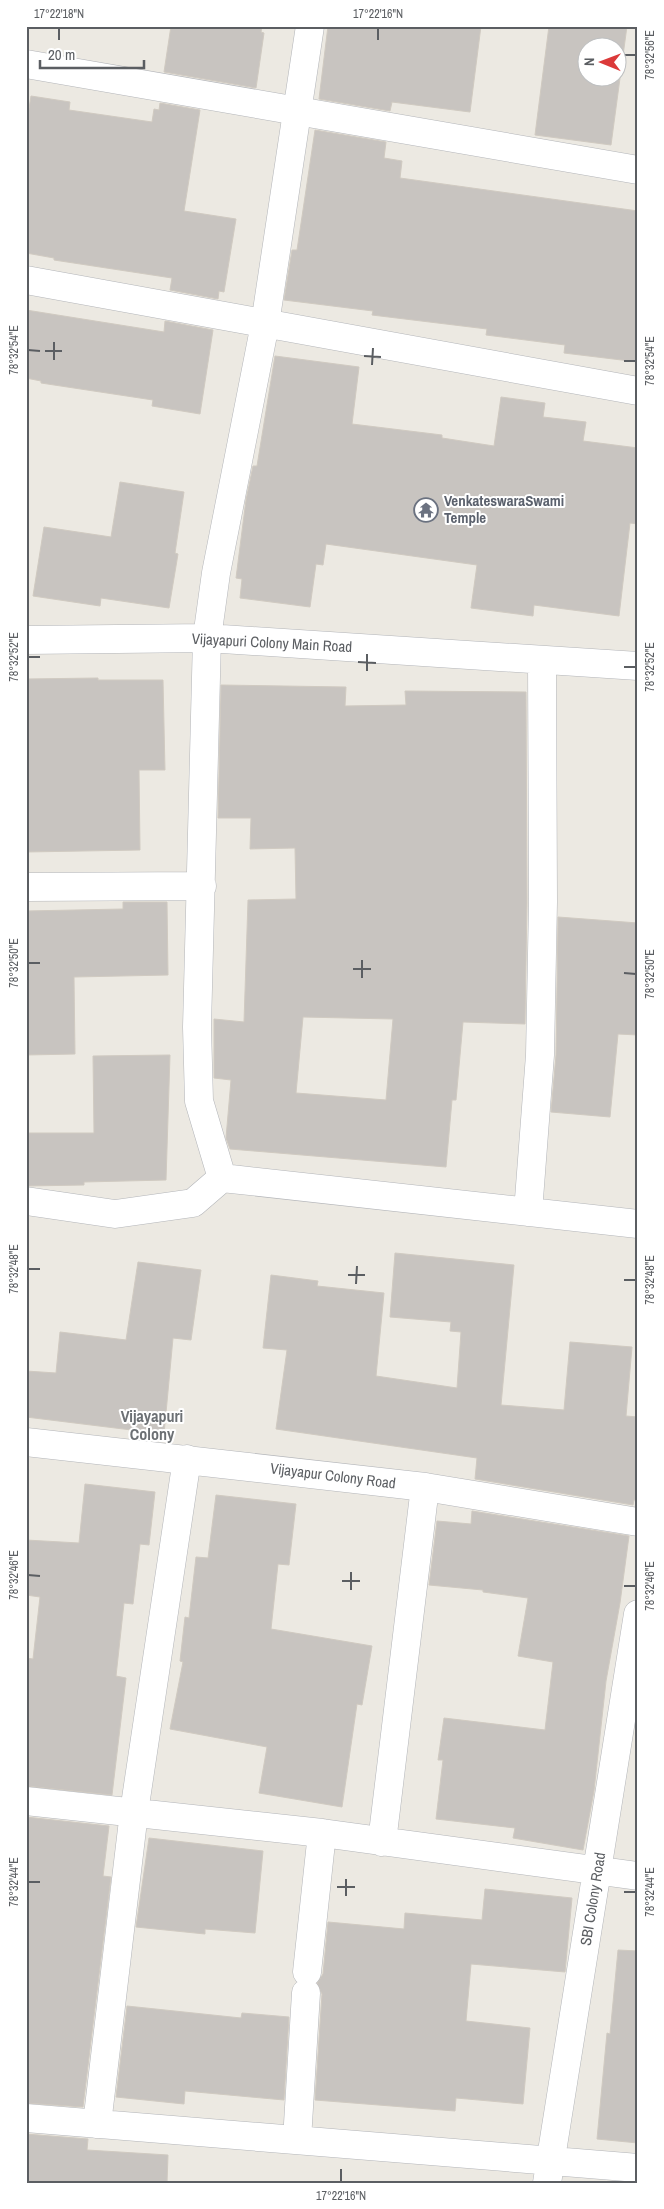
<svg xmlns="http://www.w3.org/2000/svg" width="664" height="2209" font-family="'Archivo Narrow',sans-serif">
  <rect width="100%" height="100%" fill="#ece9e2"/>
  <path fill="#c8c4c0" stroke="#d0cac1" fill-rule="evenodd" d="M 171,26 L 262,26 L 261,32 L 264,33 L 256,88 L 164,72 Z
    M 328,26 L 481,26 L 470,112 L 392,102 L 390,111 L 319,99 Z
    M 549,26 L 627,26 L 611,145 L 535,135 ZM 586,48 L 616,48 L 616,78 L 586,78 Z
    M 31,96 L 70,102 L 69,110 L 152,122 L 154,109 L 159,110 L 160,103 L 200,110 L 184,211 L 236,219 L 224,292 L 219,291 L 218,299 L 170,290 L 172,278 L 54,260 L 54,258 L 26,253 L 26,127 Z
    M 315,130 L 386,142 L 384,158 L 402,161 L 400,178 L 638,211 L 638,362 L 564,353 L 565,345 L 486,335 L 487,329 L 372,315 L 373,311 L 284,300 L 292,250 L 297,250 Z
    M 26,310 L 164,332 L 165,321 L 213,330 L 200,414 L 152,406 L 153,400 L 41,383 L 41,381 L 26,378 Z
    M 275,356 L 359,367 L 352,424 L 442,435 L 442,438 L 494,446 L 501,397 L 545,403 L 543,417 L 586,422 L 583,441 L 638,448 L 638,524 L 630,523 L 619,616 L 534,605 L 533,616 L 471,608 L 477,565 L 326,544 L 323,565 L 316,564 L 310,607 L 240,598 L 242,579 L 236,578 L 246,500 L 253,466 L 257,466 Z
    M 120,482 L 184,492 L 175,553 L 178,554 L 169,608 L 101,598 L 100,606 L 33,596 L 44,527 L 111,537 Z
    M 98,678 L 98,680 L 163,680 L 165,770 L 139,770 L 140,850 L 26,852 L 26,679 Z
    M 221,685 L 346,687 L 345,706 L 406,705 L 405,691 L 526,692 L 527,902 L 525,1024 L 463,1022 L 456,1100 L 452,1100 L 446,1167 L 230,1149 L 226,1138 L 231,1080 L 214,1078 L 214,1019 L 244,1022 L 248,900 L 296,899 L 295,848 L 250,849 L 251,818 L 218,818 ZM 303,1017 L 393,1019 L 386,1100 L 296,1093 Z
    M 123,902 L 167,902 L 168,975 L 74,977 L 75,1054 L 26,1055 L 26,911 L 123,909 Z
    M 558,917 L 638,923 L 638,1035 L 618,1034 L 610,1117 L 551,1112 L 556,1055 Z
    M 170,1055 L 166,1180 L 84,1182 L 84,1185 L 26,1186 L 26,1133 L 94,1133 L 93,1056 Z
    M 395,1253 L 514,1265 L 501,1405 L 564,1410 L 570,1342 L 632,1347 L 626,1416 L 638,1417 L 638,1500 L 634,1500 L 633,1505 L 475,1479 L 477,1458 L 276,1429 L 287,1350 L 263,1348 L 271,1275 L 318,1281 L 317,1286 L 384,1293 L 376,1376 L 457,1388 L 461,1332 L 450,1331 L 451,1322 L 390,1317 Z
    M 138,1262 L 201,1270 L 191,1340 L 173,1338 L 164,1434 L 26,1417 L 26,1371 L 56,1373 L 60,1332 L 126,1340 Z
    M 85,1484 L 155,1492 L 149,1545 L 140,1544 L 133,1604 L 124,1603 L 116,1676 L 126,1678 L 112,1795 L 26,1786 L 26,1658 L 33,1659 L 40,1597 L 26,1595 L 26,1540 L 79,1543 Z
    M 216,1495 L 296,1504 L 289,1565 L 278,1564 L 271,1629 L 372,1646 L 362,1705 L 357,1704 L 342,1807 L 259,1793 L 267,1747 L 170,1729 L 183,1662 L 180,1661 L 185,1617 L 189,1618 L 196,1557 L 208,1558 Z
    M 472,1511 L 629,1536 L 620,1603 L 606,1681 L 594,1791 L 583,1850 L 513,1838 L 515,1828 L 436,1819 L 443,1760 L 438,1760 L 444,1718 L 545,1730 L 553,1662 L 518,1656 L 528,1598 L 483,1592 L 483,1590 L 429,1585 L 437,1521 L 471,1524 Z
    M 26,1817 L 109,1826 L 103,1876 L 111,1877 L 83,2107 L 26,2103 Z
    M 149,1838 L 263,1851 L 255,1933 L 205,1929 L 205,1934 L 136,1927 Z
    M 485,1889 L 572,1898 L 565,1972 L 471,1964 L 466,2021 L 530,2028 L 523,2104 L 456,2098 L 455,2111 L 315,2100 L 322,1994 L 317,1983 L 323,1974 L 328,1922 L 404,1929 L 405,1913 L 482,1920 Z
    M 618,1950 L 638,1951 L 638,2143 L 597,2139 L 607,2033 L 610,2034 Z
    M 127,2006 L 241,2018 L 242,2013 L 289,2017 L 284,2100 L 185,2091 L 184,2104 L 116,2097 Z
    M 26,2134 L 88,2139 L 87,2150 L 168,2155 L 167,2183 L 26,2183 Z"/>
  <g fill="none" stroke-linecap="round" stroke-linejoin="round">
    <g stroke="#b3b5b9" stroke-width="29">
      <path id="minor" d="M 26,64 L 638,170
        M 26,280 L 638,391
        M 26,640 L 207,638 L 638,666
        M 26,887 L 202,886
        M 222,1178 L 638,1224
        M 26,1201 L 115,1214 L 193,1203 L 222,1178 L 199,1101 L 197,1027 L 207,638 L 216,573 L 265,324 L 310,26
        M 528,1212 L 540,1055 L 543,902 L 542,660
        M 26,1442 L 425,1487 L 638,1522
        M 26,1801 L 322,1833 L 638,1876
        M 382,1842 L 425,1487
        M 307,1972 L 322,1833
        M 26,2118 L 638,2168
        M 97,2124 L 134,1812 L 187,1459
        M 297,2140 L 306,1993
        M 547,2183 L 638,1614"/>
    </g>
    <use href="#minor" stroke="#fff" stroke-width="28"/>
  </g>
  <path fill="none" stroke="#5b5e62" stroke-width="2" d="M 59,40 L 59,28M 378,40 L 378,28M 624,55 L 636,55M 28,350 L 40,351M 45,351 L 62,351M 364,356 L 381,357M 54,360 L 54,342M 624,361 L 636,361M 372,365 L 373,348M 28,657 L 40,657M 358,662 L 376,663M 624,667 L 636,667M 367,671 L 367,654M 28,963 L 40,963M 353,969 L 371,969M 624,973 L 636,974M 362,978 L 362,960M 28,1269 L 40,1269M 348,1275 L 365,1275M 624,1280 L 636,1280M 356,1284 L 357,1266M 28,1575 L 40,1576M 342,1581 L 360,1581M 624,1586 L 636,1586M 351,1590 L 351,1572M 28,1882 L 40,1882M 337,1887 L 355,1887M 624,1892 L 636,1892M 346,1896 L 346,1879M 341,2182 L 341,2169"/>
  <defs>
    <g id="temple-ring" transform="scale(1.25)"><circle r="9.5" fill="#fff" stroke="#6b7280" stroke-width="1.5"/><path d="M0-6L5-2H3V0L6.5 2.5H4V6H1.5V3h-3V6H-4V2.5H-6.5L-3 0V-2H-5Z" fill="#6b7280"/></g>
  </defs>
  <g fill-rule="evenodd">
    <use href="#temple-ring" x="426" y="510"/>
  </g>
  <g text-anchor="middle" stroke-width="4" stroke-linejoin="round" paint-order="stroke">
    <g font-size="15" font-weight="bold" fill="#5b616d" stroke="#fff" text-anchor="start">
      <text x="444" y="506">VenkateswaraSwami<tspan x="444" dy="17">Temple</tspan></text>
    </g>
    <g font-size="15" fill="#5b5e62" stroke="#fff">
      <text transform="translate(272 643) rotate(3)" y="5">Vijayapuri Colony Main Road</text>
      <text transform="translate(333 1476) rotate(7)" y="5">Vijayapur Colony Road</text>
      <text transform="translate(593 1899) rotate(-81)" y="5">SBI Colony Road</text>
    </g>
    <g font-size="16" font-weight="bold" fill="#6c7074" stroke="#fff">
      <text x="152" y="1422">Vijayapuri<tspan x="152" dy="18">Colony</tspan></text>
    </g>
  </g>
  <rect width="664" height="2209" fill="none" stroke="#ffffff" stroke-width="55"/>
  <g transform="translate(602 62) rotate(271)"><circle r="24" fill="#ffffff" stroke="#bdbfc0"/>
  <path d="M0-4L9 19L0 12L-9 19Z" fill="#db3a3a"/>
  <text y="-8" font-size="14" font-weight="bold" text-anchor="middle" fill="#5b5e62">N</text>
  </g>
  <path d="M40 60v8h104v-8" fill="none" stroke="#5b5e62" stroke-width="2.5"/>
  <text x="48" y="60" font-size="15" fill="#5b5e62" stroke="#ffffff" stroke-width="4" paint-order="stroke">20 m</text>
  <rect x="28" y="28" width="608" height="2154" fill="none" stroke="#5b5e62" stroke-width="2"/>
  <g font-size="12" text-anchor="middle" fill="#5b5e62">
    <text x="59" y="18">17°22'18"N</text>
    <text x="378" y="18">17°22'16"N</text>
    <text transform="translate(650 55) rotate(-90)" y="4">78°32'56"E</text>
    <text transform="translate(14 350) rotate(-90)" y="4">78°32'54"E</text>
    <text transform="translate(650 361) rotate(-90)" y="4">78°32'54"E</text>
    <text transform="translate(14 657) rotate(-90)" y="4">78°32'52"E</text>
    <text transform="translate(650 667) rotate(-90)" y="4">78°32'52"E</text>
    <text transform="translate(14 963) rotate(-90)" y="4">78°32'50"E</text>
    <text transform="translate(650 974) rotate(-90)" y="4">78°32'50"E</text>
    <text transform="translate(14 1269) rotate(-90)" y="4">78°32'48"E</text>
    <text transform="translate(650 1280) rotate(-90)" y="4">78°32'48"E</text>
    <text transform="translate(14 1575) rotate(-90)" y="4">78°32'46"E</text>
    <text transform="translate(650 1586) rotate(-90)" y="4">78°32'46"E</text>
    <text transform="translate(14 1882) rotate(-90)" y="4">78°32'44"E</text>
    <text transform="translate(650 1892) rotate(-90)" y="4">78°32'44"E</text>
    <text x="341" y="2200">17°22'16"N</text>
  </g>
</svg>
